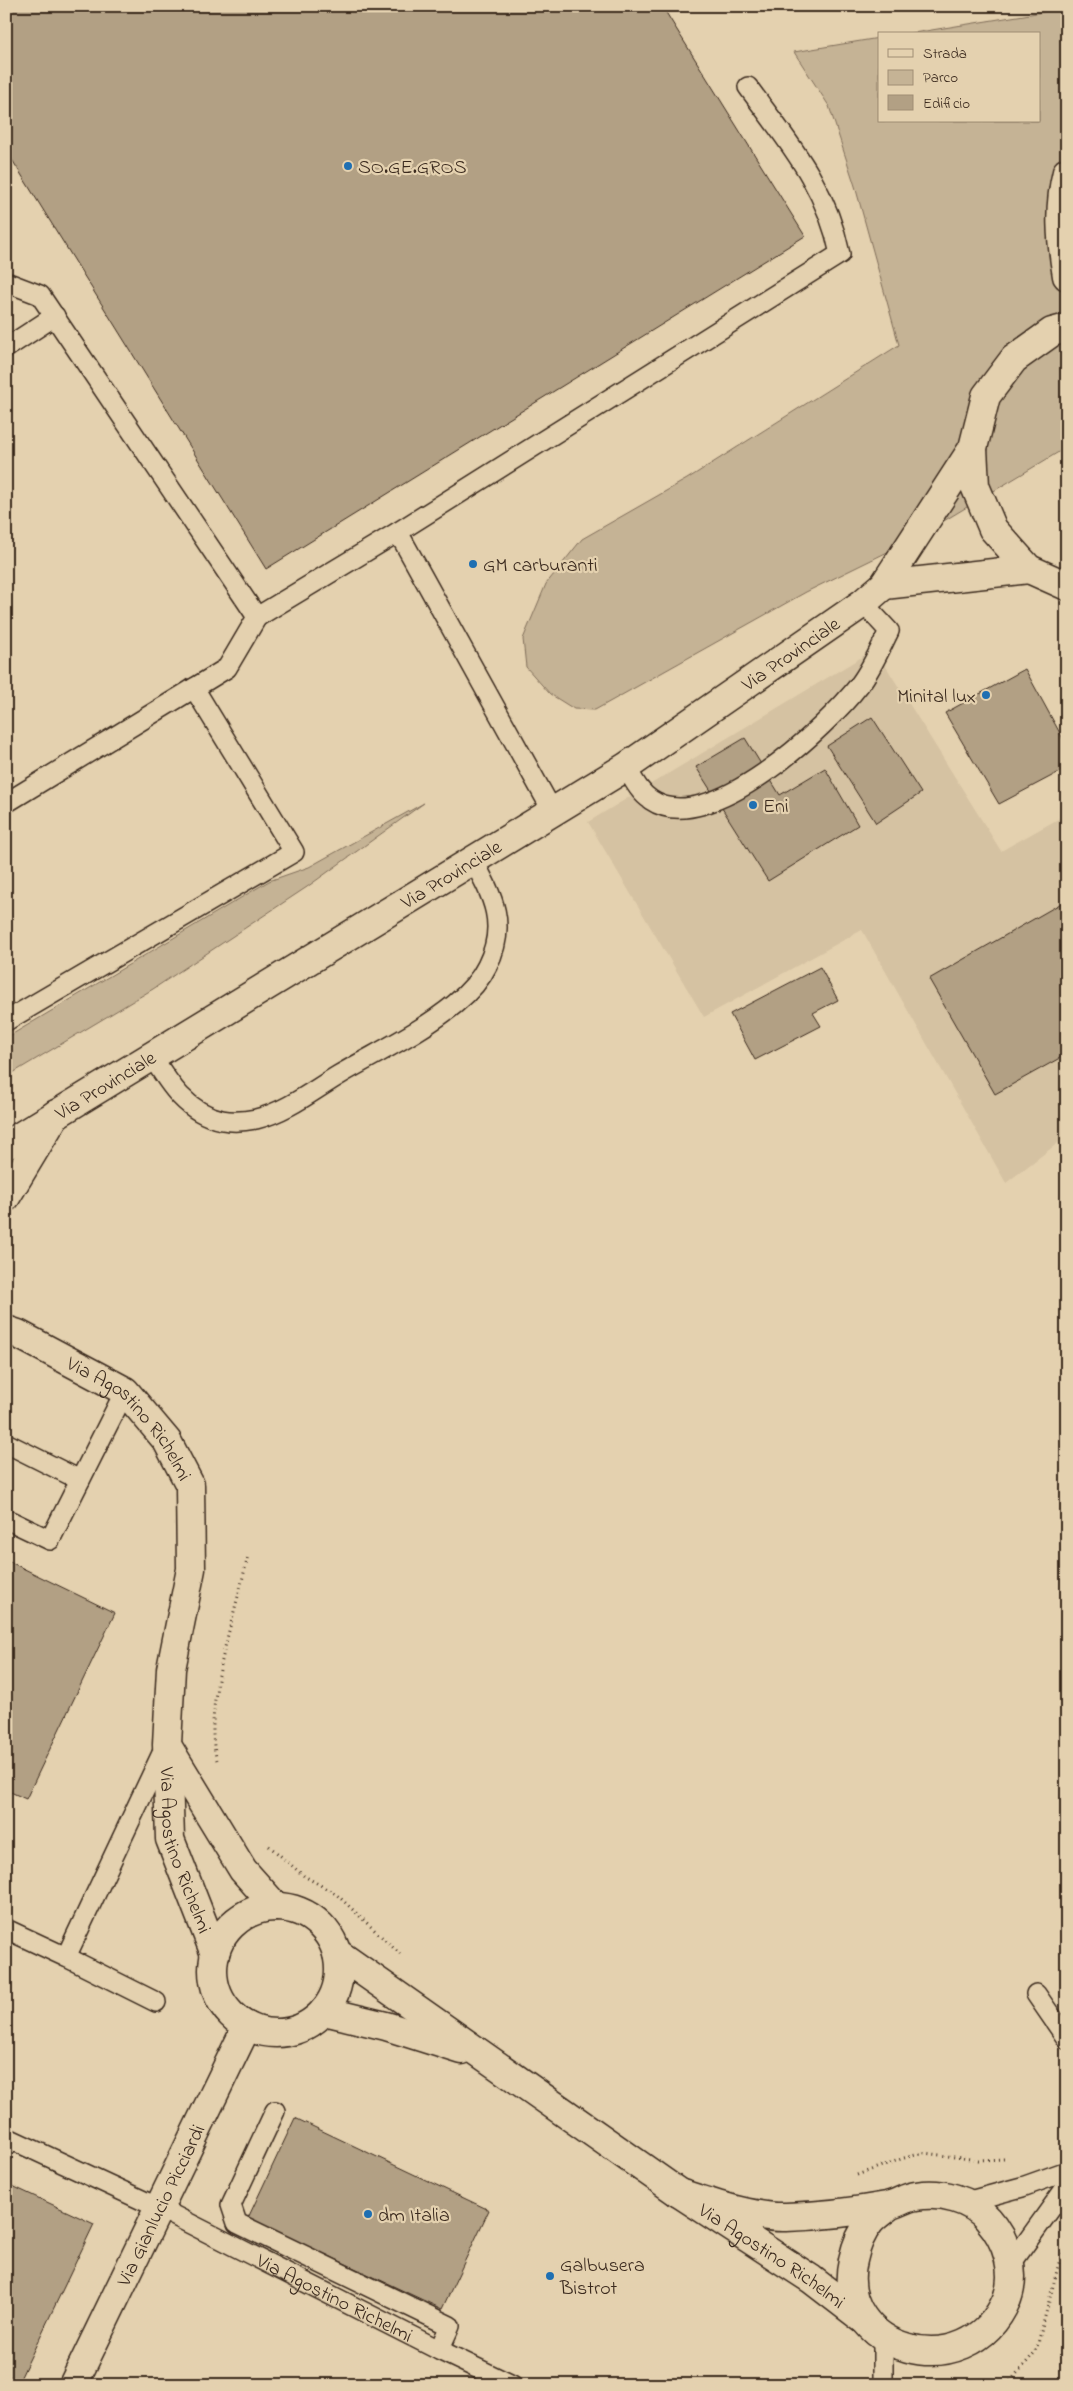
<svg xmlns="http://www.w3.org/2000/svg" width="1073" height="2391" font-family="'Indie Flower',sans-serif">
  <rect width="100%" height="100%" fill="#e4d1af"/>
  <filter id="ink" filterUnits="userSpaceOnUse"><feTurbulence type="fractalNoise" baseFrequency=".02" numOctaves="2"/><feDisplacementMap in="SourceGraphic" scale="10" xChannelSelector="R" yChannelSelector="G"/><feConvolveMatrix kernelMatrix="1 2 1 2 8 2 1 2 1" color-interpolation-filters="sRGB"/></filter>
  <g filter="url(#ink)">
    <path fill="#d5c2a2" d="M 875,649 L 1001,851 L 1067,814 L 1067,1136 L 1006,1183 L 862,930 L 704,1017 L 588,822 Z"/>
    <path fill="#c5b395" stroke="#806e5a" d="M 1067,8 L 1067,447 L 912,540 L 806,592 L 595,710 L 574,709 L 550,694 L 526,667 L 523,639 L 546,584 L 582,539 L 687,479 L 899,345 L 855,186 L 829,106 L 794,52 L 879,38 L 879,121 L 1039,121 L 1039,34 L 907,34 Z
      M 424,803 L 307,887 L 153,989 L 6,1077 L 6,1038 L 269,881 L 309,867 Z"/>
    <path fill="#b2a084" stroke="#3b2a1e" d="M 6,6 L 662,6 L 805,236 L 266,569 L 6,150 Z
      M 797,6 L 828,6 L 800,11 Z
      M 1025,669 L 1067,746 L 1067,768 L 999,804 L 945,713 Z
      M 872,717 L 921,793 L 876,823 L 827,746 Z
      M 745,738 L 780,795 L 825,768 L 858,825 L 768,881 L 696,767 Z
      M 1067,900 L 1067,1054 L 995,1094 L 929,979 Z
      M 820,967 L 838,1000 L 813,1013 L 821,1026 L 755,1060 L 730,1014 Z
      M 6,1560 L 115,1613 L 26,1799 L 6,1790 Z
      M 295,2118 L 489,2210 L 442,2309 L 248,2218 Z
      M 6,2183 L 94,2224 L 19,2381 L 6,2375 Z"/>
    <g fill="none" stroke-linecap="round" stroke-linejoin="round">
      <g stroke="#3b2a1e" stroke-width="22">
        <g id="service">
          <path d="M 6,282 L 40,295 L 257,617 L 398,532"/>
          <path d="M 6,348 L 55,316"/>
          <path d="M 626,767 C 633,779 639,792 651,800 C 708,839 827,727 860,684 C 872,668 880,649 889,631 L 863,603"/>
          <path d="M 6,803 L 227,668 L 257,617"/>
          <path d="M 553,812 L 398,532 L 840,254 C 826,185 788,142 748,87"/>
          <path d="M 6,1021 L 294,852 L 194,688"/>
          <path d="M 152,1056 C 169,1084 187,1113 222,1120 C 232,1122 246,1121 256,1119 C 286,1112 314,1090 339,1075 C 378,1052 421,1032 455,1004 C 467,994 480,981 487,966 C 508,925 493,897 473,860"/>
          <path d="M 6,1443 L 80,1480"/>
          <path d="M 6,1519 L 50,1540 L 125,1391"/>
          <path d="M 6,1929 L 66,1957 L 165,1747"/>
          <path d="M 66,1957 L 156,2002"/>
          <path d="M 1036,1994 L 1067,2039"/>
          <path d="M 275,2111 L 231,2205 L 237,2223 L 450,2326 L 439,2350"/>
          <path id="s1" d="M 6,2137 L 159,2208 L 439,2350 L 512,2385"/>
          <path d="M 966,2202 L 1022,2187 L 1067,2171"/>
          <path d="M 1011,2264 L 1067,2186"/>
          <path d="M 883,2339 L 883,2385"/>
        </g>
      </g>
      <g stroke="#3b2a1e" stroke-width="31">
        <g id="minor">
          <path d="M 1067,172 C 1058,207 1061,241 1067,276"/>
          <path d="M 6,1197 L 56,1114"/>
          <path id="s2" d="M 6,1330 L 18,1334 L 125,1391 L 167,1441 L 190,1485 L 191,1569 L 171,1669 L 167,1744 L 170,1839 L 215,1954"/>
          <path d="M 168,1747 L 243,1870 L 276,1907"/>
          <circle cx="276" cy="1970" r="63"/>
          <path id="s3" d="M 337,1953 L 679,2193 L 811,2279 L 863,2319"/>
          <path d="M 324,2011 L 386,2026 L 462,2050"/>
          <path d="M 679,2193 C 711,2203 753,2218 786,2217 C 820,2216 854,2212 887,2206 C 897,2204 906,2197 916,2196 C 941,2192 971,2199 988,2219 C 1007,2240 1017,2272 1007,2299 C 968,2391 832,2350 853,2260 C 856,2246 861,2233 870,2222 C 875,2216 883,2211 890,2205"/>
          <path id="s4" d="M 73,2385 L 247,2026"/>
        </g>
      </g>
      <g stroke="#3b2a1e" stroke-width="31">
        <g id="primary">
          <path d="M 1067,328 L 1052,332 L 1014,359 L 986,396 L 973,448 L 975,486 L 993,529 L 1029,569 L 1067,586"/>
          <path d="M 884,585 L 1029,569"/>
          <path id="s5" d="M 6,1145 L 626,767 L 863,603 L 884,585 L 973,448"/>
        </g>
      </g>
      <path stroke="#3b2a1e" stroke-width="3" stroke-dasharray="1 4" stroke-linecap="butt" d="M 217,1760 C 201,1708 237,1610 248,1555
        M 269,1846 L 304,1876 L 336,1894 L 400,1954
        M 857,2175 L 904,2158 L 924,2153 L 978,2160 L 1006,2159
        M 1007,2385 L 1036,2351 L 1059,2263 L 1067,2245"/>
      <use href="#service" stroke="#e4d1af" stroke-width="19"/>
      <use href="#minor" stroke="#e4d1af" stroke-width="28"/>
      <use href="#primary" stroke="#e4d1af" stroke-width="28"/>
    </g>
  </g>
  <g fill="#1f6fb2" stroke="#e4d1af" stroke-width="2">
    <circle cx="348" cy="166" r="5"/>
    <circle cx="473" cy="564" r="5"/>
    <circle cx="986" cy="695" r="5"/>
    <circle cx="753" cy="805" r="5"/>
    <circle cx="368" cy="2214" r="5"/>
    <circle cx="550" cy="2276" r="5"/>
  </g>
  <g text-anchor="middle" stroke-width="4.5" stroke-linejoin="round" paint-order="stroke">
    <g font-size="20" fill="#3b2a1e" stroke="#e4d1af" text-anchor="start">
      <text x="358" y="173">SO.GE.GROS</text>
      <text x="483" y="571">GM carburanti</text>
      <text x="976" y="702" text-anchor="end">Minital lux</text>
      <text x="763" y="812">Eni</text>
      <text x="378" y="2221">dm Italia</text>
      <text x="560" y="2271">Galbusera<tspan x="560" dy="23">Bistrot</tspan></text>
    </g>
    <g font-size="20" fill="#3b2a1e" stroke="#e4d1af">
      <text dy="7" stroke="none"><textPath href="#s5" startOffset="926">Via Provinciale</textPath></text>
      <text dy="7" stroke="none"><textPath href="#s5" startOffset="521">Via Provinciale</textPath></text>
      <text dy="7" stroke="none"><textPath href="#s5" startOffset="116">Via Provinciale</textPath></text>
      <text dy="7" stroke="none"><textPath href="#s2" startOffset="156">Via Agostino Richelmi</textPath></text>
      <text dy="7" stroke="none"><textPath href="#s2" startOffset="619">Via Agostino Richelmi</textPath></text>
      <text dy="7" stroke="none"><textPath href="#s4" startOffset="200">Via Gianlucio Picciardi</textPath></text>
      <text dy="7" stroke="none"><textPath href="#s3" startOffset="530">Via Agostino Richelmi</textPath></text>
      <text dy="7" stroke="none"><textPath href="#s1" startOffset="366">Via Agostino Richelmi</textPath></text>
    </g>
  </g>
  <rect width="1073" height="2391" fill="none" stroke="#e4d1af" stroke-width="25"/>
  <rect x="12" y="12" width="1048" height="2366" fill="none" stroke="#3b2a1e" stroke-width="2" filter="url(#ink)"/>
  <rect x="878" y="32" width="162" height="90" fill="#e4d1af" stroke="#a08e75"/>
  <rect x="888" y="49" width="25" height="8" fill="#e4d1af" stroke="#a08e75"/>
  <text x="923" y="58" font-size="15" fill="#3b2a1e">Strada</text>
  <rect x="888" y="70" width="25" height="15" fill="#c5b395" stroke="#a08e75"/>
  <text x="923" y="82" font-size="15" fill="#3b2a1e">Parco</text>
  <rect x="888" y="95" width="25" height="15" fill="#b2a084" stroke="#a08e75"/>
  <text x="923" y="108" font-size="15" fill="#3b2a1e">Edificio</text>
</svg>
